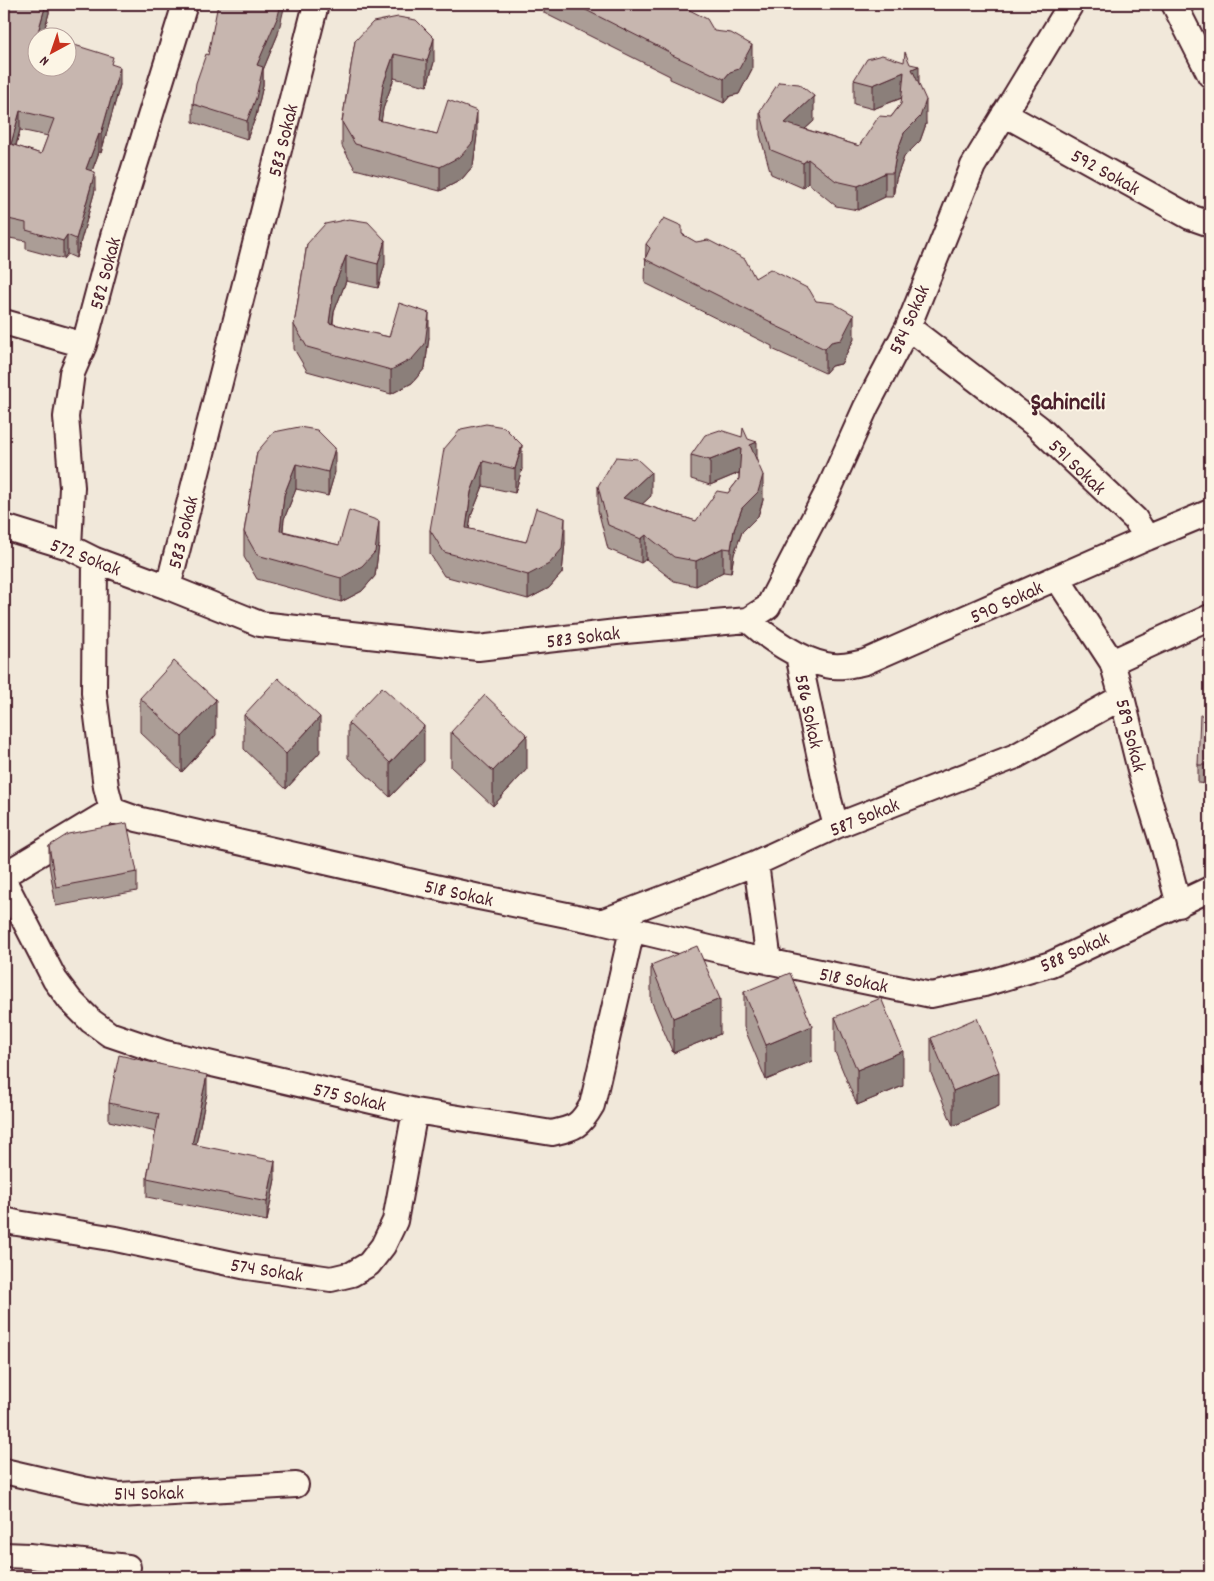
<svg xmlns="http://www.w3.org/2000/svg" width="1214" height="1581" font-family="Dekko,sans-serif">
  <rect width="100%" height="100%" fill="#f1e8da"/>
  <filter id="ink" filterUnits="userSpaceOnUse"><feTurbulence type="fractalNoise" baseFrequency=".02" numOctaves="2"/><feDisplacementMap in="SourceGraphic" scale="10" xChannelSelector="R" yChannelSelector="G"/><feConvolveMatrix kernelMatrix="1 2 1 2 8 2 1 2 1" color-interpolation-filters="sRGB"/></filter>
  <g filter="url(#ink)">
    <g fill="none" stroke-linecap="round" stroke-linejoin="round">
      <g stroke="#4a1f2b" stroke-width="28">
        <path id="minor" d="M 1174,4 L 1210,75
          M 1004,114 L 1190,217 L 1210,224
          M 4,322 L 84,345
          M 908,327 L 1038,427 L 1135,519 L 1147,538
          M 4,527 L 69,547 L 95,560 L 168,587 L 260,624 L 478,648 L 625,631 L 748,620 L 768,607 L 830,487 L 866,407 L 908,327 L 973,166 L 1071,4
          M 69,547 L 72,487 L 66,417 L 72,373 L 84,345 L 113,236 L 185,4
          M 95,560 L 94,693 L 106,787 L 112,810
          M 1057,578 L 1112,662 L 1122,697 L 1141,774 L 1164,848 L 1179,905
          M 168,587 L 316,4
          M 748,620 C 767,637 800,660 826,665 C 839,668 852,665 865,662 L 1147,538 L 1210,512
          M 798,655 L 829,800 L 836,826
          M 1112,662 L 1210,617
          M 756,863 L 769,962
          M 4,875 L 112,810 L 137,819 L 479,897 L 601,922 L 743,956 L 931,995 L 984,984 L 1051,964 L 1210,889
          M 4,881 L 55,980 L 70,1000 L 91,1021 L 109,1034 L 165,1053 L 415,1111 L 552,1133 C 575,1128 580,1126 592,1105 L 632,930
          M 601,922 L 756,863 L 836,826 L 1016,756 L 1122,697
          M 4,1220 L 17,1223 L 116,1239 L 247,1267 L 331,1279 L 352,1274 L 369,1264 L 383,1246 L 395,1221 L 415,1111
          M 4,1471 L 82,1489 L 119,1495 L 296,1485
          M 4,1555 L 29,1556 L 128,1567"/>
      </g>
      <use href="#minor" stroke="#fcf5e5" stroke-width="24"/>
    </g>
    <path fill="#ab9d96" stroke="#4a1f2b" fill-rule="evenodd" d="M 4,4 L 49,4 L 49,13 L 42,38 L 38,38 L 38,68 L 113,65 L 120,85 L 101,153 L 99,152 L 92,171 L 95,190 L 76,258 L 67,254 L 63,259 L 26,249 L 26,241 L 4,237 ZM 20,130 L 48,136 L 41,154 L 16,146 Z
      M 544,4 L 651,4 L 654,8 L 714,31 L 752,69 L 739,94 L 730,96 L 724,103 L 670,79 L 670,76 L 544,13 Z
      M 278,34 L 263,70 L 263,85 L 256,116 L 247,139 L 193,122 L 193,104 L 208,55 Z
      M 355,41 L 434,62 L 427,86 L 394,78 L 383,109 L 381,121 L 437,134 L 477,135 L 473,166 L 461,180 L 440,191 L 355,169 L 342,146 L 342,122 Z
      M 854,80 L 919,84 L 926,124 L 920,141 L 904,157 L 896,179 L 893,197 L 885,197 L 858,210 L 836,206 L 808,183 L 803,188 L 771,174 L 760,135 L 760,111 L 814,121 L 805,129 L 859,146 L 891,117 L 901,104 L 902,98 L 873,109 L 854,104 Z
      M 682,234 L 755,278 L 816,301 L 854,339 L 841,364 L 831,366 L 825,373 L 772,349 L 772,346 L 645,283 L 646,244 Z
      M 307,244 L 385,264 L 378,288 L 346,281 L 334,312 L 333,324 L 389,337 L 429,337 L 425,368 L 412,383 L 391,394 L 307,371 L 294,349 L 294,325 Z
      M 504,427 L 522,469 L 515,493 L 483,486 L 471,516 L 469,529 L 526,542 L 565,542 L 562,573 L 549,588 L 528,599 L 444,576 L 430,554 L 430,530 Z
      M 257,452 L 335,472 L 328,496 L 296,489 L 284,519 L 283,531 L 339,545 L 379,545 L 375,576 L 362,591 L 341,602 L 257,579 L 244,557 L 244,532 Z
      M 691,455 L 757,462 L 763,500 L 758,516 L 742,532 L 734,554 L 731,573 L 723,572 L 696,586 L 674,581 L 646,559 L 641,563 L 608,549 L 598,510 L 598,486 L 651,496 L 642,504 L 696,521 L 728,493 L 739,479 L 739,473 L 710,485 L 691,479 Z
      M 140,698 L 216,735 L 182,772 L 140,732 Z
      M 244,715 L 320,752 L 286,789 L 244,749 Z
      M 1210,715 L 1210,784 L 1198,783 L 1198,765 Z
      M 348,723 L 424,761 L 390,797 L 348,758 Z
      M 451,732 L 527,769 L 493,806 L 451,767 Z
      M 49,846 L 137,872 L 137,891 L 56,906 L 49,864 Z
      M 651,965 L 720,1034 L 673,1053 L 651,1000 Z
      M 744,992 L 812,1061 L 766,1080 L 744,1027 Z
      M 835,1017 L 903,1086 L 857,1105 L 835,1052 Z
      M 931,1038 L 999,1106 L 953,1126 L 931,1073 Z
      M 207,1093 L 196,1144 L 275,1179 L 267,1221 L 147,1197 L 147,1178 L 156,1132 L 109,1121 L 109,1103 Z"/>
    <path fill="#8b7f7a" stroke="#4a1f2b" d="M 46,4 L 49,4 L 49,13 L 42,38 L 38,38 L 38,54 L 36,39 Z
      M 281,4 L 285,4 L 278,34 L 263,70 L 263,85 L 256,116 L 247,139 L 247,121 L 257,65 Z
      M 434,38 L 434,62 L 427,86 L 427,61 Z
      M 752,45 L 752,69 L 739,94 L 730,96 L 724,103 L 724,79 Z
      M 394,54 L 394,78 L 383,109 L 378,145 L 378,120 L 383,85 Z
      M 919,66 L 919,90 L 912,69 Z
      M 120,67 L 120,85 L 101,153 L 101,134 Z
      M 904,72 L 904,97 L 873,109 L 873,85 Z
      M 814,96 L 814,121 L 785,147 L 785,123 Z
      M 926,100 L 926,124 L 920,141 L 904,157 L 896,179 L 893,197 L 893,173 L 896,155 L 904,133 Z
      M 20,111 L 20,130 L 11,163 L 11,144 Z
      M 477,111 L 477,135 L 473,166 L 461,180 L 440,191 L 440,167 Z
      M 99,134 L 99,152 L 86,187 L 86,169 Z
      M 808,159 L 808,183 L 803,188 L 803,163 Z
      M 95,172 L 95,190 L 76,258 L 76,239 Z
      M 885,173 L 885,197 L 858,210 L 858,186 Z
      M 67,235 L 67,254 L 63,259 L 63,241 Z
      M 385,240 L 385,264 L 378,288 L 378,264 Z
      M 346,256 L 346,281 L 334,312 L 329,347 L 329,323 L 334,287 Z
      M 429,313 L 429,337 L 425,368 L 412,383 L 391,394 L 391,370 Z
      M 854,315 L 854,339 L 841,364 L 831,366 L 825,373 L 825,349 Z
      M 757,442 L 757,466 L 750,445 Z
      M 522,445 L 522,469 L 515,493 L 515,469 Z
      M 335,448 L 335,472 L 328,496 L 328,472 Z
      M 741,448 L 741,472 L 710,485 L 710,460 Z
      M 483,461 L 483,486 L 471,516 L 466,552 L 466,528 L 471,492 Z
      M 296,464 L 296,489 L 284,519 L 280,555 L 280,531 L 284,495 Z
      M 651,472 L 651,496 L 623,522 L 623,498 Z
      M 763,475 L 763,500 L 758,516 L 742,532 L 734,554 L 731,573 L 731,549 L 734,530 L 742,508 Z
      M 565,518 L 565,542 L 562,573 L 549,588 L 528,599 L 528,575 Z
      M 379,521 L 379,545 L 375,576 L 362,591 L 341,602 L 341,578 Z
      M 646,535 L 646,559 L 641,563 L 641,539 Z
      M 723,548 L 723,572 L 696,586 L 696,561 Z
      M 216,700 L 216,735 L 182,772 L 182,737 Z
      M 320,717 L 320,752 L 286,789 L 286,754 Z
      M 424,726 L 424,761 L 390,797 L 390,763 Z
      M 527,735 L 527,769 L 493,806 L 493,771 Z
      M 720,999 L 720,1034 L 673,1053 L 673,1018 Z
      M 812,1026 L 812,1061 L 766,1080 L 766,1045 Z
      M 903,1051 L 903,1086 L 857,1105 L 857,1070 Z
      M 999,1072 L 999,1106 L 953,1126 L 953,1091 Z
      M 207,1075 L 207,1093 L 192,1162 L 192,1144 Z
      M 275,1161 L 275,1179 L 267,1221 L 267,1202 Z"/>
    <path fill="#c7b6af" stroke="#4a1f2b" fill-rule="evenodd" d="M 4,4 L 46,4 L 36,39 L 38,40 L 38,68 L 68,68 L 68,43 L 113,57 L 111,64 L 120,67 L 101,134 L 99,134 L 86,169 L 95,172 L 76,239 L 67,235 L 63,241 L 26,230 L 26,223 L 4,218 ZM 20,111 L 54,119 L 41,154 L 11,144 Z
      M 218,4 L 281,4 L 278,16 L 257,65 L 263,67 L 256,98 L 247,121 L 193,104 L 196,83 L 206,54 L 208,55 Z
      M 574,4 L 651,4 L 654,8 L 661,4 L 678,4 L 707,19 L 714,31 L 731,33 L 752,45 L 739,69 L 730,72 L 724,79 L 670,54 L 671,53 Z
      M 398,17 L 416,20 L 434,38 L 427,61 L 394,54 L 383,85 L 378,120 L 437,134 L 448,100 L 477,111 L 473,142 L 461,156 L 440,167 L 355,144 L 342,122 L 355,41 L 373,22 Z
      M 905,52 L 910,64 L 919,66 L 912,69 L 926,100 L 920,117 L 904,133 L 896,155 L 893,173 L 885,173 L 858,186 L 836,181 L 808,159 L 803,163 L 771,150 L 760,111 L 779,82 L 799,84 L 814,96 L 785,123 L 859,146 L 879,116 L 891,117 L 901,104 L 904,72 L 873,85 L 854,80 L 867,59 L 882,55 L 904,62 Z
      M 664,218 L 682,226 L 682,234 L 696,242 L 708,240 L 745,259 L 755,278 L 770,269 L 809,289 L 816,301 L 833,303 L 854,315 L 841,340 L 831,342 L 825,349 L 772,324 L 773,323 L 645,259 L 650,248 L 646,244 Z
      M 349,219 L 368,222 L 385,240 L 378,264 L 346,256 L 334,287 L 329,323 L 389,337 L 399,303 L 429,313 L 425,344 L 412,359 L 391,370 L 307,347 L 294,325 L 307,244 L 325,224 Z
      M 486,424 L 504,427 L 522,445 L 515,469 L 483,461 L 471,492 L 466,528 L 526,542 L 536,508 L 565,518 L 562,549 L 549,564 L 528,575 L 444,552 L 430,530 L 444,449 L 461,429 Z
      M 299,427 L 317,430 L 335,448 L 328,472 L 296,464 L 284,495 L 280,531 L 339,545 L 349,510 L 379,521 L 375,552 L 362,566 L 341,578 L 257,555 L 244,532 L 257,452 L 274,432 Z
      M 743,428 L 748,439 L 757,442 L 750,445 L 763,475 L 758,492 L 742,508 L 734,530 L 731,549 L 723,548 L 696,561 L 674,557 L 646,535 L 641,539 L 608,525 L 598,486 L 616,457 L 637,459 L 651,472 L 623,498 L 696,521 L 717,491 L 728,493 L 739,479 L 741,448 L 710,460 L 691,455 L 705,435 L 720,430 L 742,437 Z
      M 174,661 L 216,700 L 182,737 L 140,698 Z
      M 278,678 L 320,717 L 286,754 L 244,715 Z
      M 382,687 L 424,726 L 390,763 L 348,723 Z
      M 485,695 L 527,735 L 493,771 L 451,732 Z
      M 1200,715 L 1210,715 L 1210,765 L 1198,765 Z
      M 127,823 L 137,872 L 56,887 L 49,846 L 68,834 Z
      M 697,946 L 720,999 L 673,1018 L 651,965 Z
      M 790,973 L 812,1026 L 766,1045 L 744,992 Z
      M 881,998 L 903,1051 L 857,1070 L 835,1017 Z
      M 977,1018 L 999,1072 L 953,1091 L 931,1038 Z
      M 119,1055 L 207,1075 L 192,1144 L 275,1161 L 267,1202 L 147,1178 L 159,1114 L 109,1103 Z"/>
  </g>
  <g text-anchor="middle" stroke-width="4" stroke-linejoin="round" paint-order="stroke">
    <g font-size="20" fill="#4a1f2b" stroke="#fcf5e5">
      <text transform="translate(282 140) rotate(-76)" y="7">583 Sokak</text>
      <text transform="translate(1106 171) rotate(29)" y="7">592 Sokak</text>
      <text transform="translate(104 273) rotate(-75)" y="7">582 Sokak</text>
      <text transform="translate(908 319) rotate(-66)" y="7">584 Sokak</text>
      <text transform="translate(1078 466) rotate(44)" y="7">591 Sokak</text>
      <text transform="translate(182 532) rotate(-76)" y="7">583 Sokak</text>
      <text transform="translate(86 556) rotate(21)" y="7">572 Sokak</text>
      <text transform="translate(1006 601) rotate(-24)" y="7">590 Sokak</text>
      <text transform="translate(583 636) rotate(-7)" y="7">583 Sokak</text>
      <text transform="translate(810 711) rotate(78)" y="7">586 Sokak</text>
      <text transform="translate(1132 735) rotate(76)" y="7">589 Sokak</text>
      <text transform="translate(864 816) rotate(-22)" y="7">587 Sokak</text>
      <text transform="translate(459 892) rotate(12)" y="7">518 Sokak</text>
      <text transform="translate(1074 951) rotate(-24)" y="7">588 Sokak</text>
      <text transform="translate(854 979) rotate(11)" y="7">518 Sokak</text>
      <text transform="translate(350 1096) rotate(13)" y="7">575 Sokak</text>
      <text transform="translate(267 1269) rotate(9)" y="7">574 Sokak</text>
      <text transform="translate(149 1492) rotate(-1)" y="7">514 Sokak</text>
    </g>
    <g font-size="25" font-weight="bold" fill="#4a1f2b" stroke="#fcf5e5">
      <text x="1068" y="409">Şahincili</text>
    </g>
  </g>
  <rect width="1214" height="1581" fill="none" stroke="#fcf5e5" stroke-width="20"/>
  <rect x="10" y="10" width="1194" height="1561" fill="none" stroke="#4a1f2b" stroke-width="2" filter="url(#ink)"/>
  <g transform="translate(52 52) rotate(220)"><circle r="24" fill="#fcf5e5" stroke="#b59f9b"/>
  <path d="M0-4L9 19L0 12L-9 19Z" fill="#c8321e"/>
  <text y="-8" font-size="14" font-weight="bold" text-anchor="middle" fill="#4a1f2b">N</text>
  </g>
</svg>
